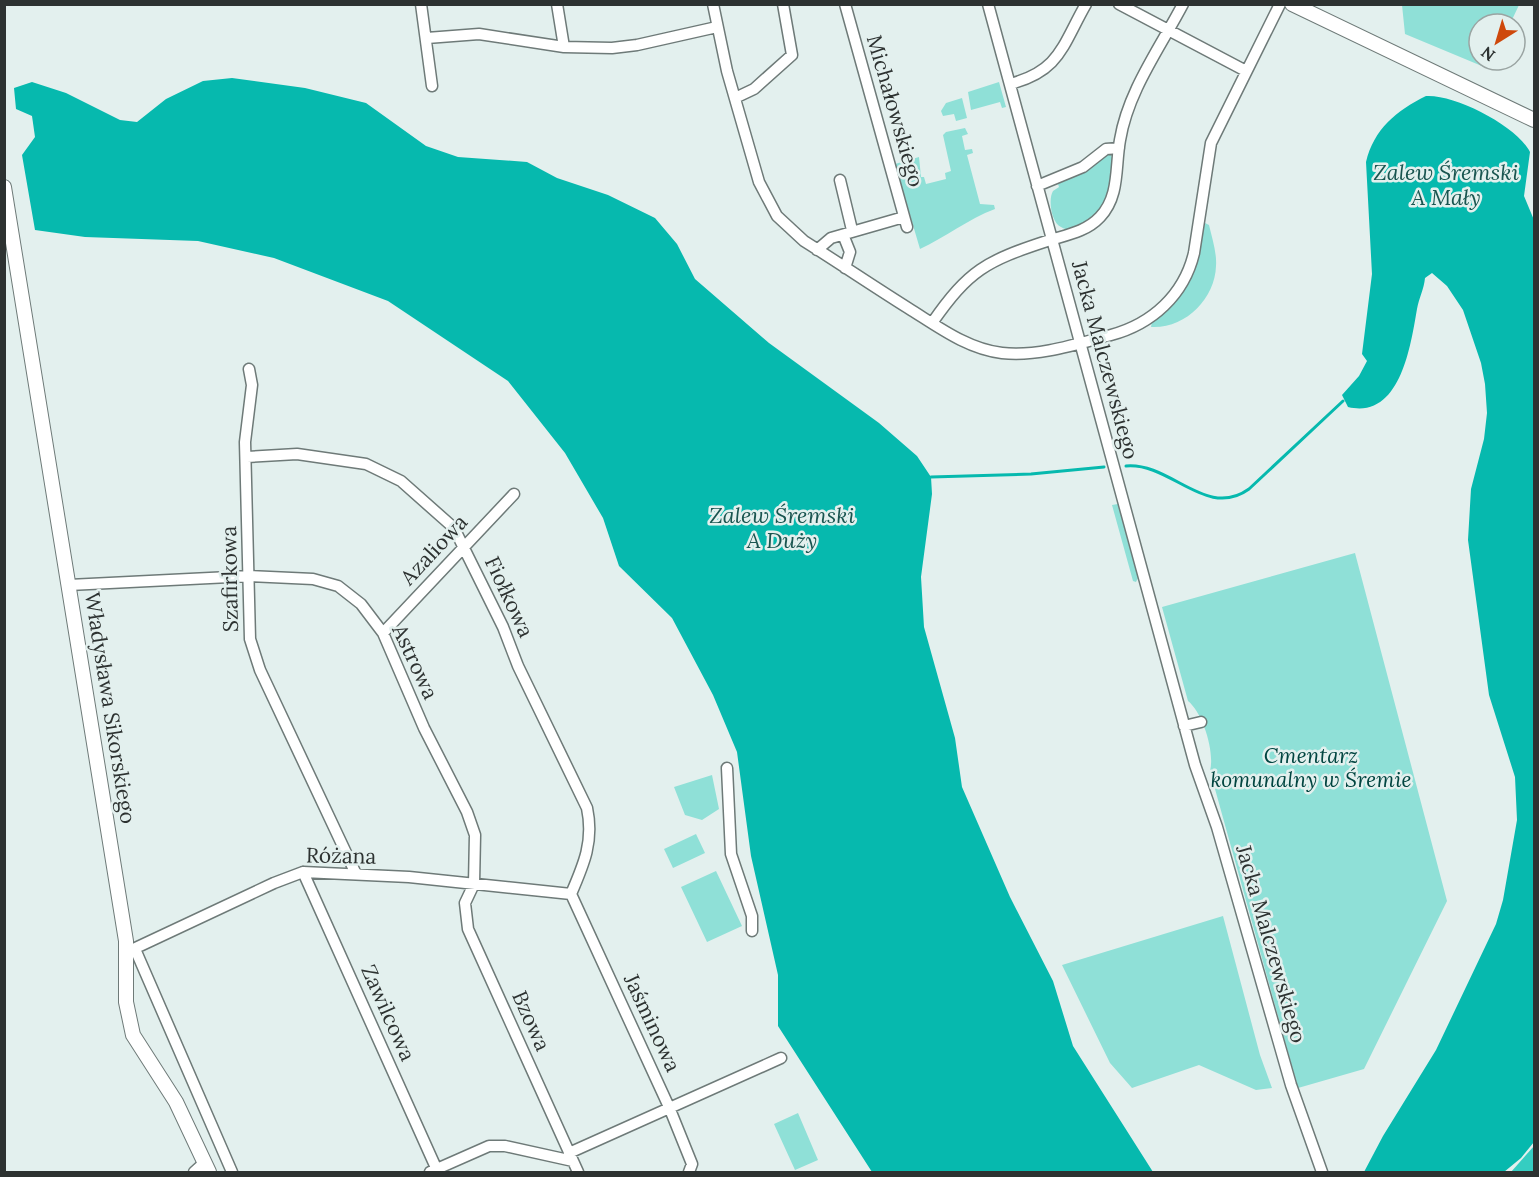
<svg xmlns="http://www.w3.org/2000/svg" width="1539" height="1177" font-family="Lora,serif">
  <rect width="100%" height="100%" fill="#e3f0ee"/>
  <path fill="#8fe0d7" d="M 1402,5 L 1402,4 L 1519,5 L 1510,24 L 1479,24 L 1479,60 L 1493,60 L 1489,69 L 1405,34 Z
    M 999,82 L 1006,107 L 1002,108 L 1000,102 L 971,110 L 968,92 Z
    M 962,98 L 967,118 L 956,121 L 954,114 L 943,116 L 941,111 L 946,103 Z
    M 965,128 L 968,134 L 962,136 L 965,150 L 972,149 L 973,153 L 967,155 L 980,204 L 994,205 L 995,209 C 968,219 946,237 920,249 L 895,164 L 919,157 L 921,177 L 924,177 L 926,184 L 946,179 L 945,173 L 951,171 L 943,135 L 946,132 Z
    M 1107,154 L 1111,155 L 1113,161 C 1109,199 1105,213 1069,230 C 1067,229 1064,229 1061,227 C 1051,222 1048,199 1053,191 L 1059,187 L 1058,184 L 1090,169 Z
    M 1205,223 L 1209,225 C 1212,238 1217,253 1216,266 C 1215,299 1185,329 1151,327 L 1152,322 C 1174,306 1193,283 1199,256 C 1201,245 1201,233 1205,223 Z
    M 1118,504 L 1138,578 L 1136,582 L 1133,581 L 1112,505 Z
    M 1355,553 L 1447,901 L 1364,1069 L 1298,1088 L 1210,771 C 1215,752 1203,713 1188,701 L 1162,607 Z
    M 712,775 L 719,809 L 702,820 L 685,815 L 674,787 Z
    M 696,834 L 705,853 L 673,868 L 664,849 Z
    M 716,871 L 742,926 L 707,942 L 681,887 Z
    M 1223,916 L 1260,1055 L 1272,1088 L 1256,1090 L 1199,1065 L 1132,1088 L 1110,1063 L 1062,965 Z
    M 798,1113 L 818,1160 L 795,1170 L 774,1124 Z"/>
  <path fill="#35cdc1" d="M 1534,1146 L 1534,1172 L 1511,1172 Z"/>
  <path fill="#06b9ae" d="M 232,78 L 305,88 L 366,103 L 426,146 L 458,157 L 527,162 L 557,178 L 608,195 L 655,218 L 677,244 L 695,279 L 769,343 L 879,423 L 917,456 L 931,477 L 932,494 L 921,577 L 924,627 L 955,738 L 962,787 L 1010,897 L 1053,981 L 1073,1046 L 1153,1172 L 872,1172 L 778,1026 L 778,975 L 751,856 L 737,752 L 713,695 L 672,618 L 619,566 L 603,518 L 565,453 L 508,381 L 388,301 L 274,258 L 198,241 L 85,237 L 35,230 L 22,155 L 35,137 L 32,116 L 16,109 L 14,88 L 32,82 L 66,93 L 120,120 L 137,122 L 166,99 L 203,81 Z
    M 1426,96 C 1455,94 1517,126 1530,152 L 1524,196 L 1534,220 L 1534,1142 L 1521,1158 L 1504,1172 L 1364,1172 L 1383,1136 L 1436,1050 L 1496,924 L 1503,900 L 1517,820 L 1515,777 L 1489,695 L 1468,540 L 1471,489 L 1484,439 L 1487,413 L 1485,384 L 1481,363 L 1463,310 L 1447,286 L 1432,273 L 1425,278 C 1424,289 1419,298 1417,309 C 1411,343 1401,420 1348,407 L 1342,395 L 1359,376 L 1367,361 L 1362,354 L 1372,274 L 1366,162 C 1374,129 1396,111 1426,96 Z"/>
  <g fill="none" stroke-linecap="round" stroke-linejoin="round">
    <path stroke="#06b9ae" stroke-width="3" d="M 1126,466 C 1171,462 1206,520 1249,489 L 1343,401
      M 931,477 L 1031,474 L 1104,467"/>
    <g stroke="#6e7a78" stroke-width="13">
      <path id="street" d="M 421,4 L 432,86
        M 557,4 L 564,47
        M 713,4 L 727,71 L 759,182 L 777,216 L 804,241 C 839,263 873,286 908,308 C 937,326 967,349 1002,353 C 1038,357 1077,344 1111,335 C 1152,324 1184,295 1194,253 L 1211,143 L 1280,4
        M 845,4 L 907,227
        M 988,4 L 1195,765 L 1217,827 L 1291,1085 L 1322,1172
        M 1119,4 L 1246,71
        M 427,38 L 479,34 L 564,47 L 612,48 L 637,45 L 717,27
        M 1010,84 C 1060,71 1062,46 1086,4
        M 735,98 L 754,89 L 792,55 L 783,4
        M 840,180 L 852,230
        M 1037,186 L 1083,167 L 1106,149 L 1119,148
        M 844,237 L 850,252 L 845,268
        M 817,250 L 831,238 L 904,217
        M 932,323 C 969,270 986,261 1047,241 C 1066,235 1086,232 1100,217 C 1120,196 1115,167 1120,140 C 1128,91 1160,48 1183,4
        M 249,369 L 252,385 L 245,442 L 250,639 L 260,670 L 356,874
        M 247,457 L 297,454 L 366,464 L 401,481 L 454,528 L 503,627 L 518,666 L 587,808 C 594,841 584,864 571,894
        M 69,585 L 250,576 L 313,579 L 338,586 L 361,604 L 383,633 L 424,728 L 467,812 L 475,835 L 474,884 L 465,903 L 468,929 L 578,1172
        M 383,633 L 514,494
        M 1184,726 L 1201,722
        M 727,768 L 731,854 L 752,916 L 752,931
        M 303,872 L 437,1170
        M 571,894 L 669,1107 L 692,1164 L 689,1172
        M 135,949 L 232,1172
        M 127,952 L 274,883 L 303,872 L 409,877 L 571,894
        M 569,1153 L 781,1058
        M 194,1172 L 204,1163
        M 430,1172 L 489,1146 L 505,1146 L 573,1161"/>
    </g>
    <g stroke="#6e7a78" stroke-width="16">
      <path id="secondary" d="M 1292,4 L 1534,120
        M 4,187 L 126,941 L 126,1002 L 133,1035 L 176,1102 L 209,1172"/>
    </g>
    <use href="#street" stroke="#fff" stroke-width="10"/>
    <use href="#secondary" stroke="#fff" stroke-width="14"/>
  </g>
  <g text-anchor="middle" stroke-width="5" stroke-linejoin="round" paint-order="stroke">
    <g font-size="21" fill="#2d3231" stroke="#e3f0ee">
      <text transform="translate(895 111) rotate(74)" y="7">Michałowskiego</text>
      <text transform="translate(1105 360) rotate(75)" y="7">Jacka Malczewskiego</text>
      <text transform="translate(434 550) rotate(-47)" y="7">Azaliowa</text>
      <text transform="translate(230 579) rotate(-91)" y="7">Szafirkowa</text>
      <text transform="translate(509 597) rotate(65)" y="7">Fiołkowa</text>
      <text transform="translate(415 662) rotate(65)" y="7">Astrowa</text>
      <text transform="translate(110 708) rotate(81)" y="7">Władysława Sikorskiego</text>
      <text transform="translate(341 856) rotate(1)" y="7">Różana</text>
      <text transform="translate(1271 944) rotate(74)" y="7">Jacka Malczewskiego</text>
      <text transform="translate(388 1013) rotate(66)" y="7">Zawilcowa</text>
      <text transform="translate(531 1021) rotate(66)" y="7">Bzowa</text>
      <text transform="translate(652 1023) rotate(65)" y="7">Jaśminowa</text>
    </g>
    <g font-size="21" font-style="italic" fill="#004540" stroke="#e3f0ee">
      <text x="1311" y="763">Cmentarz<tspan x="1311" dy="24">komunalny w Śremie</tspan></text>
    </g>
    <g font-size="22" font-style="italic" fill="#195550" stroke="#e3f0ee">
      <text x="1446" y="180">Zalew Śremski<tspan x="1446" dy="25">A Mały</tspan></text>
      <text x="782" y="523">Zalew Śremski<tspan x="782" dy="25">A Duży</tspan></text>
    </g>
  </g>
  <rect width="1539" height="1177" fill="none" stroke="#2d3231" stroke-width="12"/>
  <g transform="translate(1497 42) rotate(217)"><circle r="28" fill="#e3f0ee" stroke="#9aa4a2" stroke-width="1.5"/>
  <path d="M0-4.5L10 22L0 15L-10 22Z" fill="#ce480b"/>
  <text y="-9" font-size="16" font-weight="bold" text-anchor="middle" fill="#2d3231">N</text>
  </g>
</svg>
